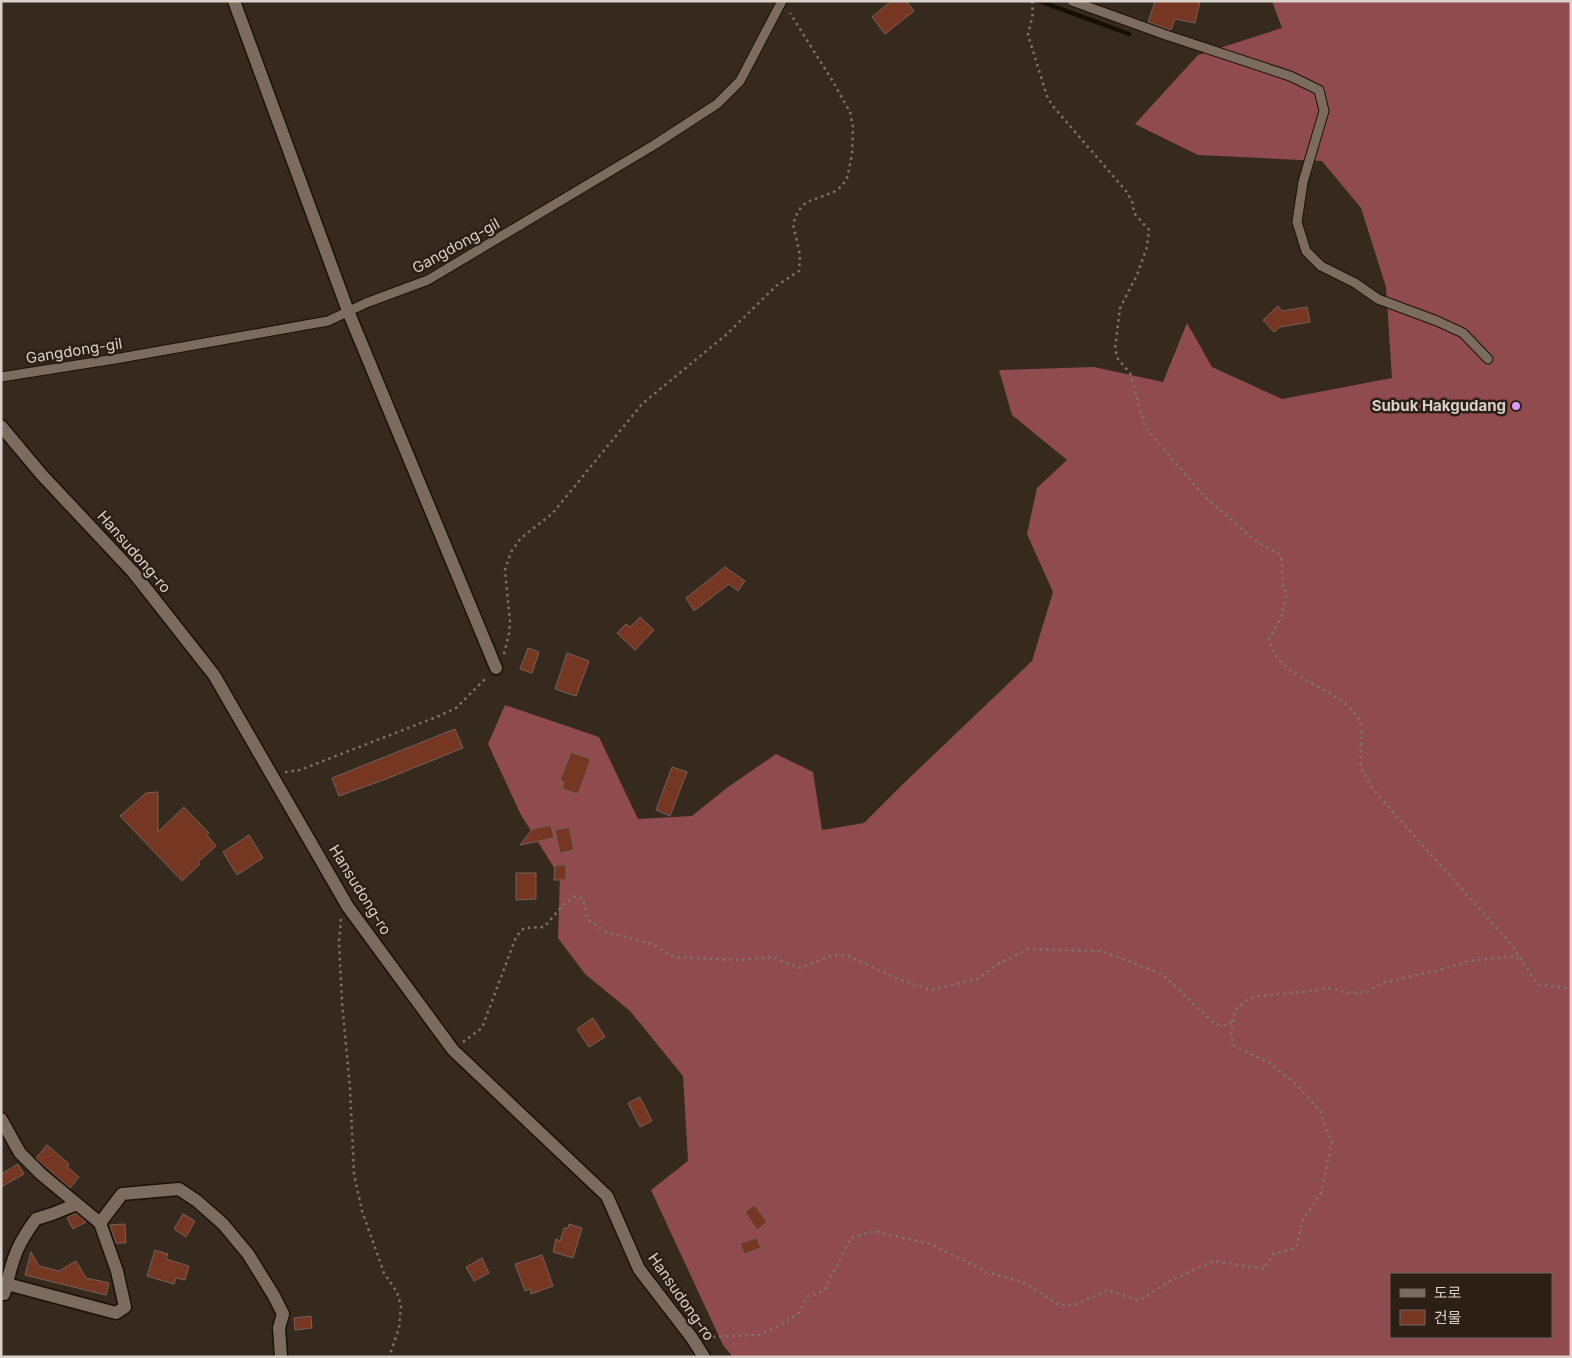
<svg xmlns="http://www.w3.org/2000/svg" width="1572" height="1358" font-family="Inter,'Noto Sans KR',sans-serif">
  <rect width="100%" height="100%" fill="#36291e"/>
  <path fill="#904b4f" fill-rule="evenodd" d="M 1272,1 L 1571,1 L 1571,1357 L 733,1357 L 723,1345 L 651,1190 L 688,1161 L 683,1076 L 630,1011 L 585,974 L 558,938 L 560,877 L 521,815 L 488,744 L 505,705 L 599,737 L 638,819 L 692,816 L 728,787 L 776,754 L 813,772 L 822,830 L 864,823 L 903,784 L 1032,661 L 1053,592 L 1027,534 L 1037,488 L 1067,460 L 1012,415 L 999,370 L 1094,367 L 1163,382 L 1187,323 L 1212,367 L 1282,399 L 1392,378 L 1386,287 L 1361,208 L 1322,161 L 1198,155 L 1135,124 L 1198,55 L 1282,28 ZM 1391,1274 L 1551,1274 L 1551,1337 L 1391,1337 Z"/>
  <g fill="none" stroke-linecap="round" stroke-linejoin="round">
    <path stroke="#141100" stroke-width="4.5" d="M 1039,1 L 1129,34"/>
  </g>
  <path fill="#753722" stroke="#75615b" d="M 891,1 L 906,1 L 914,11 L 885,34 L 872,17 Z
    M 1155,1 L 1200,1 L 1195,23 L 1175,19 L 1171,30 L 1148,22 Z
    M 1278,306 L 1282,311 L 1307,307 L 1310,322 L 1280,327 L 1274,332 L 1263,320 Z
    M 725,567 L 745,581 L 738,591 L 729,584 L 694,611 L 686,598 Z
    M 640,617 L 654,630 L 635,650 L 617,633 L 626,624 L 630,627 Z
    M 528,648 L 539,652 L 532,673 L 520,669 Z
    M 567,653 L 589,661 L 576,696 L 555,689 Z
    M 455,729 L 463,748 L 386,779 L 339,796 L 332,778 Z
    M 571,752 L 591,759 L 578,794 L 562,789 L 564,782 L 560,780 Z
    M 672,767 L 687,772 L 670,816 L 656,810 Z
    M 158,792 L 158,832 L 184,807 L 209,833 L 207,835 L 216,846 L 198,862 L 200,864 L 182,881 L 120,816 L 146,793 Z
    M 551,825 L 554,838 L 520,845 L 532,829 Z
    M 569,827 L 574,850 L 560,853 L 555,830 Z
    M 249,835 L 263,858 L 237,875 L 223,852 Z
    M 555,865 L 566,865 L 566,880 L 554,880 Z
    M 516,873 L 536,873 L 536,899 L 516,900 Z
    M 593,1018 L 605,1037 L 589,1047 L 577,1029 Z
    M 640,1097 L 652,1121 L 640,1127 L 628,1103 Z
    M 47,1145 L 69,1164 L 67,1167 L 79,1177 L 70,1188 L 36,1158 Z
    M 18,1164 L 24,1174 L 1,1187 L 1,1174 Z
    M 755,1205 L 767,1222 L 757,1230 L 745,1212 Z
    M 76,1213 L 86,1222 L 73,1229 L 67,1218 Z
    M 183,1214 L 195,1221 L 186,1237 L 174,1229 Z
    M 125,1224 L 126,1243 L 116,1243 L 110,1225 Z
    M 569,1224 L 582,1228 L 573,1258 L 553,1252 L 556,1239 L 560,1241 L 564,1228 L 568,1228 Z
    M 757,1238 L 761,1248 L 744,1254 L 740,1243 Z
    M 155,1250 L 168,1254 L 166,1259 L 189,1266 L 185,1280 L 176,1278 L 174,1284 L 147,1276 Z
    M 31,1252 L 39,1266 L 59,1271 L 76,1261 L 86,1278 L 109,1283 L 106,1295 L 25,1275 Z
    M 542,1255 L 553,1286 L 531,1294 L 530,1289 L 525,1291 L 515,1264 Z
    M 482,1258 L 489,1273 L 474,1281 L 466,1267 Z
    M 311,1316 L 312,1328 L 295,1330 L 294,1318 Z"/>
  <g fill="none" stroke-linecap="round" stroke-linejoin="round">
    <g stroke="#1d1107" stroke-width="11">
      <path id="lane" d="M 1072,1 L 1166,35 L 1290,76 L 1319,90 L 1324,111 L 1303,182 L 1297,222 L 1306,251 L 1321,266 L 1355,283 L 1378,299 L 1437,321 L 1463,333 L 1488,359
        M 1,377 L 115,359 L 328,321 L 366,303 L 428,280 L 654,145 L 717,104 L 740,81 L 782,1"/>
    </g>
    <g stroke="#1d1107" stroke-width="15">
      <path id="street" d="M 234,1 L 348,311 L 496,668
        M 1,1119 L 20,1153 L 41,1174 L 100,1223 L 117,1271 L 125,1307 L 116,1313 L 7,1284 C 13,1256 19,1242 36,1219 L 52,1214 L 77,1204
        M 100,1223 L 122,1194 L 179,1189 L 197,1201 L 223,1224 L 248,1254 L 274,1296 L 283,1314 L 279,1328 L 281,1357
        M 1,1294 L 4,1294 L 7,1284"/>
    </g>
    <g stroke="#1d1107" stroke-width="15">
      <path id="secondary" d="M 1,426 L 42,475 L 133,572 L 214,675 L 348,907 L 453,1050 L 607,1196 L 639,1269 L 692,1338 L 704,1357"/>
    </g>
    <path stroke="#7e7269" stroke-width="2.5" stroke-dasharray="2.5 4" stroke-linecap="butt" d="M 1032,1 L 1033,13 L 1028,35 L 1047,96 L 1052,105 L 1126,191 L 1132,201 L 1134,213 L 1149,230 L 1147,247 L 1137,275 L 1120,308 L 1115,349 L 1118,359 L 1130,373 L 1145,427 L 1203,495 L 1257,542 L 1278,553 L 1282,561 L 1283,587 L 1287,593 L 1281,618 L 1269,639 C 1277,678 1328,684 1352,710 C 1368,726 1359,745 1361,765 C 1362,774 1371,785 1376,793 L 1511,944 L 1537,984 L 1571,989
      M 504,654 L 509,634 L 510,622 L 505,570 L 511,552 L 521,538 L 552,514 L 642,404 L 727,334 L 776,286 L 799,271 L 800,255 L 793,224 L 797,214 L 801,207 L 807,202 L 834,192 L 842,186 L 847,178 L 852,155 L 853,127 L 850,112 L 832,80 L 790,13
      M 285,772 L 300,770 L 439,716 L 456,708 L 487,677
      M 341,919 L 339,941 L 342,1002 L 350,1088 L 354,1174 L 362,1211 L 384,1273 L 397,1292 L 401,1306 L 399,1328 L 389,1357
      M 463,1042 L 482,1028 L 516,937 L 524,928 L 544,927 L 565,903 L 576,896 L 583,899 L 588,920 L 606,932 L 652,944 L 674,957 L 735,960 L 773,957 L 799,968 L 834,955 L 846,955 L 893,977 L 931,990 L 977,979 L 998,964 L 1028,949 L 1101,951 L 1162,974 L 1215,1024 L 1225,1025 L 1234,1021
      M 706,1337 L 760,1335 L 778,1326 L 798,1314 L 807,1297 L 824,1291 L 851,1238 L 874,1231 L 930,1244 L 989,1273 L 1023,1282 L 1059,1305 L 1075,1305 L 1107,1290 L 1136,1300 L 1142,1299 L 1170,1281 L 1213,1261 L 1264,1269 L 1273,1254 L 1296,1248 L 1303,1220 L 1321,1193 L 1332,1141 L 1326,1129 L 1321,1112 L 1297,1085 L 1270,1063 L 1234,1046 L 1231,1035 L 1235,1010 L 1250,998 L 1259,996 L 1312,991 L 1328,988 L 1351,993 L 1368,992 L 1381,983 L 1435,971 L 1470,961 L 1515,956 L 1522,962"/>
    <use href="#lane" stroke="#7b6c5f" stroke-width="9"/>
    <use href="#street" stroke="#7b6c5f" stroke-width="12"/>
    <use href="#secondary" stroke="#7b6c5f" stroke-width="12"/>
  </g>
  <circle fill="#d99af7" stroke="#2c1f15" stroke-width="2" cx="1516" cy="406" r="5"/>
  <g text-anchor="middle" stroke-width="5" stroke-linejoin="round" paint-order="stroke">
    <g font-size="15" fill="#dad1ca" stroke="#2c1f15">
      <text transform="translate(456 246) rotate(-29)" y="5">Gangdong-gil</text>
      <text transform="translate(74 351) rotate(-9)" y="5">Gangdong-gil</text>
      <text transform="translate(134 552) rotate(49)" y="5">Hansudong-ro</text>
      <text transform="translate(360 890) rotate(58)" y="5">Hansudong-ro</text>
      <text transform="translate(681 1297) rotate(55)" y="5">Hansudong-ro</text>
    </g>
    <g font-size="15" font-weight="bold" fill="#dad1ca" stroke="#2c1f15" text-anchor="end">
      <text x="1506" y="411">Subuk Hakgudang</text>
    </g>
  </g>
  <rect width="1572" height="1358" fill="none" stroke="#dad1ca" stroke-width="5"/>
  <rect x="1390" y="1273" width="162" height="65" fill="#2c1f15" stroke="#72665d"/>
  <rect x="1400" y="1289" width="25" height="8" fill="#7b6c5f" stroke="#72665d"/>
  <text x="1434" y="1298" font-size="15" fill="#dad1ca">도로</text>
  <rect x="1400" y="1310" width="25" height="15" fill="#753722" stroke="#72665d"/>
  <text x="1434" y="1323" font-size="15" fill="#dad1ca">건물</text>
</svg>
